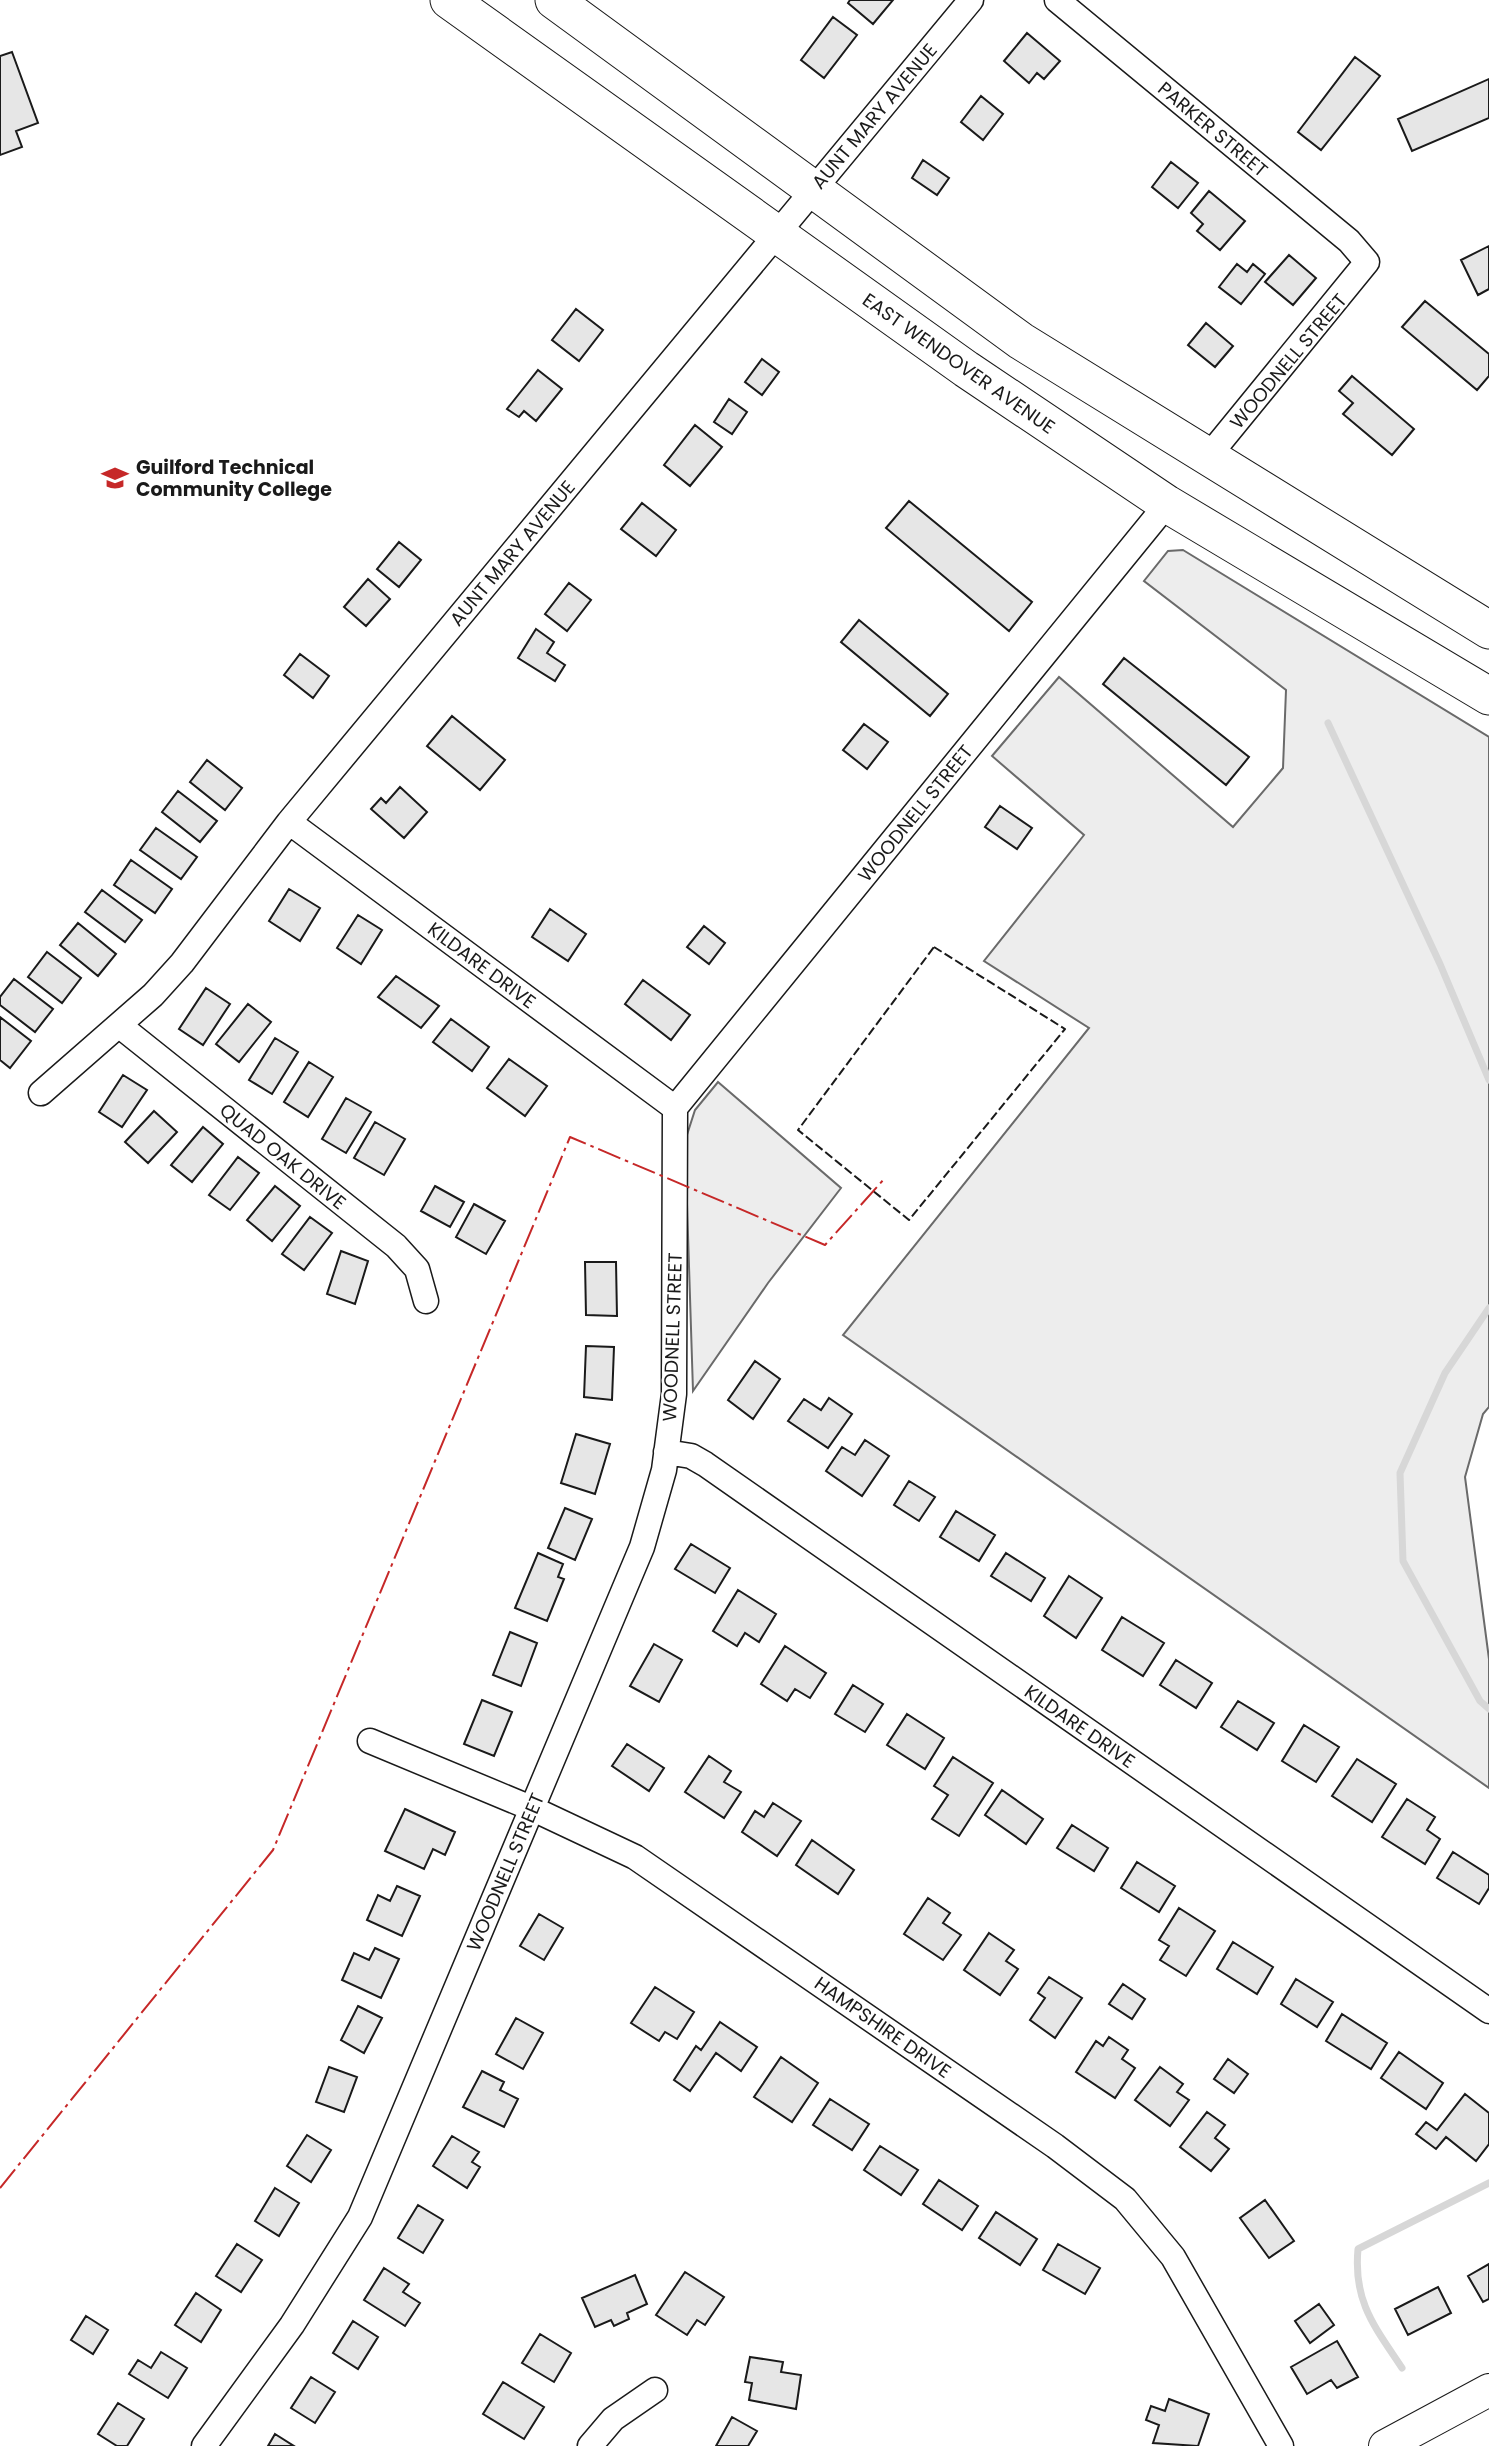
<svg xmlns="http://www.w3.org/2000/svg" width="1489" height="2446" font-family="Poppins,sans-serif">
  <rect width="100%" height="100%" fill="#fff"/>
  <path fill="#ededed" stroke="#6a6a6a" stroke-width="2" d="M 1183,550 L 1489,737 L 1489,1407 L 1483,1414 L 1465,1477 L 1489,1659 L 1489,1788 L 843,1335 L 1089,1028 L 984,961 L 1084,835 L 992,756 L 1059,677 L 1233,827 L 1283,768 L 1286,690 L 1144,581 L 1168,551 Z
    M 718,1082 L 841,1188 L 768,1283 L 693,1391 L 685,1141 L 695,1110 Z"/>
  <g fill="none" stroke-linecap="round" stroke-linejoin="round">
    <path stroke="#d7d7d7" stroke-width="7" d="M 1328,723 L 1440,964 L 1489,1080
      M 1489,1308 L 1445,1373 L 1400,1473 L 1403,1561 L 1480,1701 L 1489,1709
      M 1402,2368 C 1375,2327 1353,2302 1358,2249 L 1489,2183"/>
  </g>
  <path fill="#e6e6e6" stroke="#1a1a1a" stroke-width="2" d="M 850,0 L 893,0 L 873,24 L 848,3 Z
    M 833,17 L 857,35 L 824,78 L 801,60 Z
    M 1027,33 L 1060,61 L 1044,79 L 1037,73 L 1029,83 L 1004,61 Z
    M 12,52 L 38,123 L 16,131 L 22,147 L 0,155 L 0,56 Z
    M 1355,57 L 1380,76 L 1321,150 L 1298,132 Z
    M 1489,79 L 1489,118 L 1412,151 L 1398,119 Z
    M 981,96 L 1003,114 L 983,140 L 961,122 Z
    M 923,160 L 949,178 L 937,195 L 912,178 Z
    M 1171,162 L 1198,183 L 1178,208 L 1152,187 Z
    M 1209,191 L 1245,221 L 1220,250 L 1197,231 L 1203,224 L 1191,213 Z
    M 1489,246 L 1489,289 L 1478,295 L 1461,260 Z
    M 1289,255 L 1316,278 L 1293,305 L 1265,282 Z
    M 1237,264 L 1247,272 L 1253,264 L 1265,274 L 1241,304 L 1219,287 Z
    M 1425,301 L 1489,354 L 1489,376 L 1477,390 L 1402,327 Z
    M 576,309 L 603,330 L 579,361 L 552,340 Z
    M 1206,323 L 1233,346 L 1215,367 L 1188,345 Z
    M 762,359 L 779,372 L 762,395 L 745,382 Z
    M 538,370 L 562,389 L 536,421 L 524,411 L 519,417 L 507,409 Z
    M 1352,376 L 1414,429 L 1392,455 L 1343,414 L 1353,403 L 1339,391 Z
    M 729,399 L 747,412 L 732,434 L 714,422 Z
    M 695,425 L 722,447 L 690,486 L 664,465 Z
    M 909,501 L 1032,602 L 1009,631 L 886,528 Z
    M 642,503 L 676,530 L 656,556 L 621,529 Z
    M 399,542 L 421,560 L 399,587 L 377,569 Z
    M 368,579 L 390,599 L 366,626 L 344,607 Z
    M 569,583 L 591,600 L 567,631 L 545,614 Z
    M 859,620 L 948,694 L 930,716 L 841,642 Z
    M 536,629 L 554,642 L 547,653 L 565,665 L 555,681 L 518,658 Z
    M 300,654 L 329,676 L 313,698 L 284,675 Z
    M 1124,658 L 1249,757 L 1226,785 L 1103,684 Z
    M 452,716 L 505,760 L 480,790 L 427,746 Z
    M 864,724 L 888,742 L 867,769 L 843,750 Z
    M 207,760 L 242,788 L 225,810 L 190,782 Z
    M 400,787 L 427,812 L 404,838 L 371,809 L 381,798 L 386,803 Z
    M 178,791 L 217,821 L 200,842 L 162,812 Z
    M 1000,806 L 1032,828 L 1017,849 L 985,827 Z
    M 156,828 L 197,857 L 181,879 L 140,850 Z
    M 131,860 L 172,889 L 155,913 L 114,885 Z
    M 289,889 L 320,908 L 300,941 L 269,921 Z
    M 102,890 L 142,920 L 125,942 L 85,912 Z
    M 550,909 L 586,934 L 568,961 L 532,937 Z
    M 358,915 L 382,930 L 361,964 L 337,948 Z
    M 78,923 L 116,954 L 98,976 L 60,945 Z
    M 704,926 L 725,943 L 709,964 L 687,947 Z
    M 47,952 L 81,978 L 62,1003 L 28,977 Z
    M 396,976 L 439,1006 L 421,1028 L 378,997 Z
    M 14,979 L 53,1009 L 35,1032 L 0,1005 L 0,997 Z
    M 643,980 L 690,1015 L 671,1040 L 625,1004 Z
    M 206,988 L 230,1004 L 203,1045 L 179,1029 Z
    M 248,1004 L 271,1022 L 239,1062 L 216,1044 Z
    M 0,1017 L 31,1041 L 10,1068 L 0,1060 Z
    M 451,1019 L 489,1047 L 472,1071 L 433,1042 Z
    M 275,1038 L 298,1052 L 272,1094 L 249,1080 Z
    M 509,1059 L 547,1086 L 525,1116 L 487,1088 Z
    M 309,1062 L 333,1077 L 308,1117 L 284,1102 Z
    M 123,1075 L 147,1090 L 122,1127 L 99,1112 Z
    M 346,1098 L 371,1112 L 346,1153 L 322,1139 Z
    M 154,1111 L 177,1132 L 148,1163 L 125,1142 Z
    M 375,1122 L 405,1139 L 384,1175 L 354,1158 Z
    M 203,1127 L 223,1144 L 192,1182 L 171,1165 Z
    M 238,1157 L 259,1173 L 230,1210 L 209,1195 Z
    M 275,1186 L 300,1206 L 272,1241 L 247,1220 Z
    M 435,1186 L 464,1202 L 450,1227 L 421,1211 Z
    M 474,1204 L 505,1221 L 486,1254 L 456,1237 Z
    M 310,1217 L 332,1233 L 304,1270 L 282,1254 Z
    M 341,1251 L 368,1261 L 355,1304 L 327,1294 Z
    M 585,1262 L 616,1262 L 617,1316 L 586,1315 Z
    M 586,1346 L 614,1347 L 612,1400 L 584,1397 Z
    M 755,1361 L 780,1379 L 753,1419 L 728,1400 Z
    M 829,1398 L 852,1414 L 828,1448 L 788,1421 L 804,1399 L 821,1410 Z
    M 576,1434 L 610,1444 L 595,1494 L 561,1483 Z
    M 865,1440 L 889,1456 L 862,1496 L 826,1471 L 842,1447 L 855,1455 Z
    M 909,1481 L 935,1497 L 919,1521 L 894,1505 Z
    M 565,1508 L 592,1519 L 575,1560 L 548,1548 Z
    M 956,1511 L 995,1535 L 979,1561 L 940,1537 Z
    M 691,1544 L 730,1568 L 715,1593 L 675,1569 Z
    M 538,1553 L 563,1564 L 558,1577 L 564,1579 L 547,1621 L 515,1608 Z
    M 1006,1553 L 1045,1578 L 1031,1601 L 991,1576 Z
    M 1069,1576 L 1102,1598 L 1076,1638 L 1044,1616 Z
    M 738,1590 L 776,1614 L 759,1642 L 745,1633 L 737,1646 L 713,1631 Z
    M 1122,1617 L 1164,1643 L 1143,1676 L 1102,1650 Z
    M 510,1632 L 537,1643 L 521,1686 L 493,1675 Z
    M 654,1644 L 682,1660 L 659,1702 L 630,1686 Z
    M 785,1646 L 826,1673 L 810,1698 L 795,1689 L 787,1701 L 761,1684 Z
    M 1176,1660 L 1212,1683 L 1196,1708 L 1160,1685 Z
    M 853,1685 L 883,1704 L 865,1732 L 835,1714 Z
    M 482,1700 L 512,1712 L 494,1756 L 464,1744 Z
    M 1238,1701 L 1274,1723 L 1257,1750 L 1221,1727 Z
    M 907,1714 L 944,1738 L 925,1769 L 887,1745 Z
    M 1304,1725 L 1339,1747 L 1316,1782 L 1282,1761 Z
    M 627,1744 L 664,1768 L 649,1791 L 612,1766 Z
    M 709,1756 L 731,1771 L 724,1782 L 741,1792 L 724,1818 L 685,1792 Z
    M 953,1757 L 993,1783 L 959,1836 L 932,1819 L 948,1795 L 934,1786 Z
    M 1357,1759 L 1396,1784 L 1372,1822 L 1332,1796 Z
    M 1002,1790 L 1043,1819 L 1026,1844 L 985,1815 Z
    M 1407,1799 L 1435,1817 L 1427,1830 L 1440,1839 L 1425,1864 L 1382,1837 Z
    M 773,1803 L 801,1821 L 777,1856 L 742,1832 L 755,1811 L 764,1817 Z
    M 405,1809 L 455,1832 L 445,1855 L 433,1849 L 424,1869 L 385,1851 Z
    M 1072,1825 L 1108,1848 L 1094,1871 L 1057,1848 Z
    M 812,1840 L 854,1870 L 838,1894 L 796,1865 Z
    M 1453,1852 L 1489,1875 L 1489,1888 L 1479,1904 L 1437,1878 Z
    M 1137,1862 L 1175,1886 L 1159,1912 L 1121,1888 Z
    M 397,1886 L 420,1896 L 402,1936 L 367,1920 L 378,1895 L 390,1901 Z
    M 928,1898 L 950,1913 L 943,1923 L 961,1935 L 943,1960 L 904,1934 Z
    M 1179,1908 L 1215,1931 L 1186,1976 L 1160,1960 L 1169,1946 L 1159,1940 Z
    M 539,1914 L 563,1928 L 544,1960 L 520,1946 Z
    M 989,1933 L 1014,1950 L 1006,1961 L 1018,1969 L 1000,1995 L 964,1970 Z
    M 1233,1942 L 1273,1967 L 1257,1994 L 1217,1969 Z
    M 375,1948 L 399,1959 L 381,1998 L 342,1980 L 354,1953 L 369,1960 Z
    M 1049,1977 L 1082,1998 L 1055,2038 L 1030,2020 L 1045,1998 L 1038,1993 Z
    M 1296,1979 L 1333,2002 L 1317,2027 L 1281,2004 Z
    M 1123,1984 L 1145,1999 L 1132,2019 L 1109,2004 Z
    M 655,1987 L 694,2012 L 677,2039 L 665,2032 L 659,2041 L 631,2023 Z
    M 358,2006 L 382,2018 L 364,2053 L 341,2040 Z
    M 1342,2014 L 1387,2043 L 1371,2069 L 1326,2041 Z
    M 516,2018 L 543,2033 L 523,2069 L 496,2054 Z
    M 720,2022 L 757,2047 L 741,2071 L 716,2053 L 690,2091 L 674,2080 L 696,2046 L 701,2050 Z
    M 1109,2037 L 1128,2050 L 1122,2059 L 1135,2068 L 1115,2098 L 1076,2072 L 1096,2041 L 1103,2046 Z
    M 1399,2052 L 1443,2083 L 1426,2109 L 1381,2078 Z
    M 781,2057 L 818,2083 L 792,2122 L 754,2097 Z
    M 1228,2059 L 1248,2074 L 1234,2093 L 1214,2079 Z
    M 329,2067 L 357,2077 L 344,2112 L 316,2102 Z
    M 1160,2067 L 1183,2084 L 1177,2092 L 1189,2100 L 1170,2126 L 1135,2100 Z
    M 482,2071 L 504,2082 L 500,2090 L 518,2099 L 504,2127 L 463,2107 Z
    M 1465,2094 L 1489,2113 L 1489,2144 L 1476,2161 L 1446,2137 L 1436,2149 L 1416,2134 L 1426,2122 L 1437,2130 Z
    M 830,2099 L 869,2124 L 852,2150 L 813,2125 Z
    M 1207,2112 L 1225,2125 L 1215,2138 L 1229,2149 L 1211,2171 L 1180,2147 Z
    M 307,2135 L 331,2150 L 311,2182 L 287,2166 Z
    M 452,2136 L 479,2152 L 472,2162 L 480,2167 L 467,2188 L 433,2166 Z
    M 880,2146 L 918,2170 L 901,2195 L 864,2170 Z
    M 939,2180 L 978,2206 L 962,2230 L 923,2204 Z
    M 275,2188 L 299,2203 L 279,2236 L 255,2221 Z
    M 1265,2200 L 1294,2241 L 1269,2258 L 1240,2218 Z
    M 418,2205 L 443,2220 L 423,2253 L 398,2238 Z
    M 996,2212 L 1037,2239 L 1020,2265 L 979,2238 Z
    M 237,2244 L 262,2260 L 241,2292 L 216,2276 Z
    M 1058,2244 L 1100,2268 L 1085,2294 L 1043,2270 Z
    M 1489,2264 L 1489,2299 L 1483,2302 L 1468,2276 Z
    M 384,2268 L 409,2284 L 403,2292 L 420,2303 L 405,2326 L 364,2300 Z
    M 685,2272 L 724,2297 L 705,2325 L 697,2320 L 687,2335 L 656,2315 Z
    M 635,2275 L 647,2304 L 627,2313 L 629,2319 L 614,2326 L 611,2320 L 595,2327 L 582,2298 Z
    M 1438,2287 L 1451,2313 L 1408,2335 L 1395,2309 Z
    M 196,2293 L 221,2310 L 201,2342 L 175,2325 Z
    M 1319,2304 L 1334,2325 L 1310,2343 L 1295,2321 Z
    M 86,2316 L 108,2330 L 93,2354 L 71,2340 Z
    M 353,2321 L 378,2337 L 358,2369 L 333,2353 Z
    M 540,2334 L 571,2353 L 554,2382 L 522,2363 Z
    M 1337,2341 L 1358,2377 L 1337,2388 L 1331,2380 L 1307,2394 L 1291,2367 Z
    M 161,2352 L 187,2368 L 168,2398 L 129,2374 L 138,2360 L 151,2368 Z
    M 750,2357 L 783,2362 L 781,2372 L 801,2375 L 796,2409 L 749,2400 L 752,2383 L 745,2382 Z
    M 311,2377 L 335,2392 L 315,2423 L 291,2408 Z
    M 503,2382 L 544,2407 L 524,2439 L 483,2414 Z
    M 1169,2399 L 1209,2414 L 1198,2446 L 1153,2443 L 1159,2425 L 1146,2420 L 1151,2406 L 1165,2411 Z
    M 118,2403 L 144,2419 L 127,2446 L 117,2446 L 98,2434 Z
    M 732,2417 L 757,2431 L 748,2446 L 716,2446 Z
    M 275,2434 L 294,2446 L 268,2446 Z"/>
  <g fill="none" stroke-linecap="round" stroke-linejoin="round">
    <g stroke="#1a1a1a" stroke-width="27">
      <path id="minor" d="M 1057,0 L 1349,241 L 1367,262 L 1207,458
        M 289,822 L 675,1108
        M 120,1026 L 396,1246 L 417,1269 L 426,1301
        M 41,1093 L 153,995 L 182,963 L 289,822 L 971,0
        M 666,1452 L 691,1456 L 705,1464 L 1489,2011
        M 370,1741 L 531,1808 L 635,1857 L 1055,2146 L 1125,2199 L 1173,2257 L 1281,2446
        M 204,2446 L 292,2325 L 360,2217 L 642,1547 L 664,1470 L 674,1394 L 675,1108 L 1167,504
        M 590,2446 L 613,2419 L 655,2390"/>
    </g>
    <g stroke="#1a1a1a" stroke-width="34">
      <path id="major" d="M 1385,2446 L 1489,2390"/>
    </g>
    <g stroke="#1a1a1a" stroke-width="39">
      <path id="highway" d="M 449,0 L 966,369 L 1167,504 L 1489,696
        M 554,0 L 1021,341 L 1489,630"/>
    </g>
    <use href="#minor" stroke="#fff" stroke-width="24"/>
    <use href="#major" stroke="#fff" stroke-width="32"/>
    <use href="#highway" stroke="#fff" stroke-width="37"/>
    <path stroke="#1a1a1a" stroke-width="2" stroke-dasharray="9 3.5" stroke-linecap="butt" d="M 934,947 L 1065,1029 L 909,1220 L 798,1130 Z"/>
    <path stroke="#c62828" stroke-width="2" stroke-dasharray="24 5 3.5 5" stroke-linecap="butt" d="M 0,2188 L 273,1850 L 570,1137 L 825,1245 L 885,1178"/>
  </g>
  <defs>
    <g id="university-bare" transform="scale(2.1)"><path d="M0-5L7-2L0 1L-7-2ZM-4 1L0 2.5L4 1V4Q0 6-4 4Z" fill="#c62828" stroke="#fff" stroke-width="2.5" paint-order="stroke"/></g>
  </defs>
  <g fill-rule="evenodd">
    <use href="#university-bare" x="115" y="478"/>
  </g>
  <g text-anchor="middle" stroke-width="5" stroke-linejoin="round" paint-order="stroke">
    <g font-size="19" fill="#1a1a1a" stroke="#fff">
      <text transform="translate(874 116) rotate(-50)" y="7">AUNT MARY AVENUE</text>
      <text transform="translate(1213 129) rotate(40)" y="7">PARKER STREET</text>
      <text transform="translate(1288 361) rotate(-50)" y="7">WOODNELL STREET</text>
      <text transform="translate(959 363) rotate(35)" y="7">EAST WENDOVER AVENUE</text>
      <text transform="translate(512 553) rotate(-50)" y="7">AUNT MARY AVENUE</text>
      <text transform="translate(915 813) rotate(-51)" y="7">WOODNELL STREET</text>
      <text transform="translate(482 965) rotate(37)" y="7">KILDARE DRIVE</text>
      <text transform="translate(283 1156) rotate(39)" y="7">QUAD OAK DRIVE</text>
      <text transform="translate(672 1337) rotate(-88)" y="7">WOODNELL STREET</text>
      <text transform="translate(1080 1726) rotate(35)" y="7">KILDARE DRIVE</text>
      <text transform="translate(505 1872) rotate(-67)" y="7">WOODNELL STREET</text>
      <text transform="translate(883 2027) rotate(35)" y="7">HAMPSHIRE DRIVE</text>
    </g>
    <g font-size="19" font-weight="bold" fill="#1a1a1a" stroke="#fff" text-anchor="start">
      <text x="136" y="474">Guilford Technical<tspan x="136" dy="22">Community College</tspan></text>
    </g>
  </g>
</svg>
